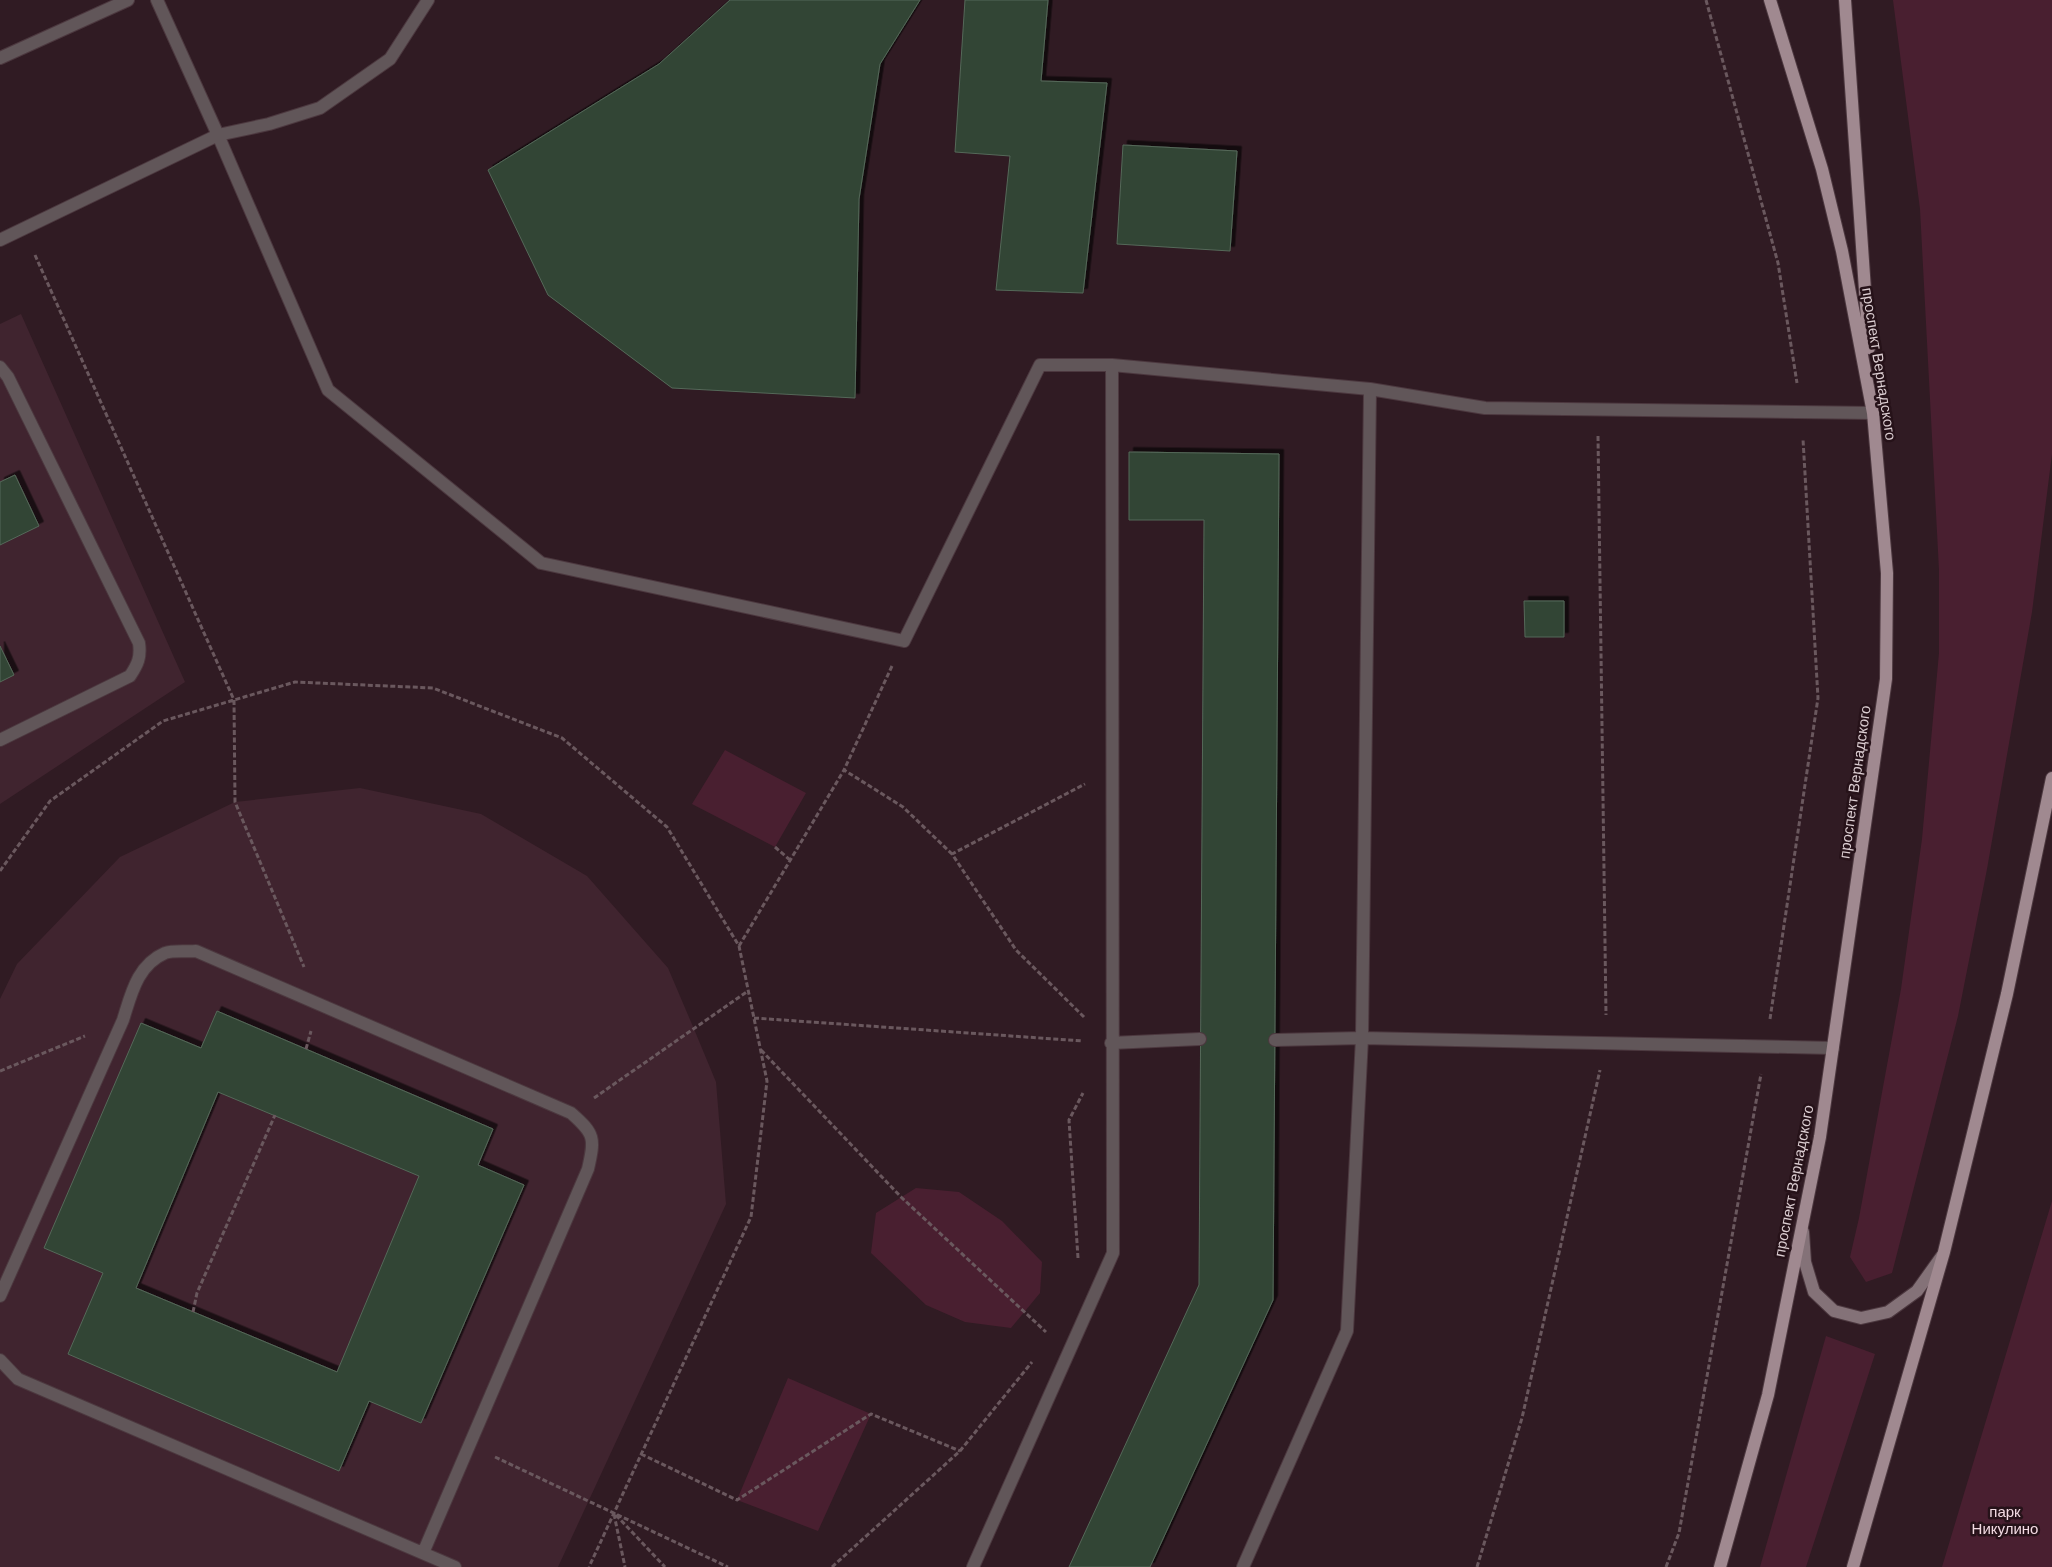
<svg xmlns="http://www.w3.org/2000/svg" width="2052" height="1567" font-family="'DM Sans',sans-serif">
  <defs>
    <filter id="shadow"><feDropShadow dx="4.5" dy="-4.5" stdDeviation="0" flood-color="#0009"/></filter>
  </defs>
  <rect width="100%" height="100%" fill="#301b23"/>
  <path fill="#40242f" d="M 21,314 L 185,682 L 0,804 L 0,324 Z
    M 360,788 L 481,814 L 587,876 L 668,968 L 694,1029 L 716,1082 L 726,1204 L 558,1567 L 0,1567 L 0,999 L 17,964 L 120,857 L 235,802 Z"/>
  <path fill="#491f30" d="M 1893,0 L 2052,0 L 2052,454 L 2032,612 L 1987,869 L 1958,1016 L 1892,1273 L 1866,1282 L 1850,1257 L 1859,1218 L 1901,989 L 1922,839 L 1939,653 L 1939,570 L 1920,209 Z
    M 725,750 L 806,793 L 775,847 L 692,804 Z
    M 916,1188 L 959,1192 L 1002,1221 L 1042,1262 L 1040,1293 L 1011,1328 L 965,1322 L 926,1305 L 871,1253 L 876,1213 Z
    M 2052,1201 L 2052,1567 L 1942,1567 Z
    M 1826,1336 L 1875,1354 L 1806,1567 L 1760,1567 Z
    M 788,1378 L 871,1414 L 818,1531 L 737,1500 Z"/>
  <path fill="#314435" stroke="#556959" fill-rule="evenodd" filter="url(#shadow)" d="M 730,0 L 920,0 L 880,64 L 859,199 L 855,398 L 672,388 L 548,295 L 488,170 L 659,64 Z
    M 965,0 L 1048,0 L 1041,81 L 1107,83 L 1083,293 L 996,290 L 1010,156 L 955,152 Z
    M 1123,145 L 1237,151 L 1230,251 L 1117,244 Z
    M 1129,452 L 1279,454 L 1273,1300 L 1150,1567 L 1069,1567 L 1199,1285 L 1204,520 L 1129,520 Z
    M 15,475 L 39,526 L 0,545 L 0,482 Z
    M 1524,601 L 1564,601 L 1564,637 L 1525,637 Z
    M 0,646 L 14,675 L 0,682 Z
    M 217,1011 L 493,1129 L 478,1165 L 524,1185 L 421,1423 L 369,1401 L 339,1471 L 68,1354 L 103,1273 L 44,1248 L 141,1023 L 201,1048 ZM 218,1092 L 419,1176 L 337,1372 L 136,1288 Z"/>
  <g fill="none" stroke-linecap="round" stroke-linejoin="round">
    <g stroke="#4c383f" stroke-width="14">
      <path id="service" d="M 157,0 L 218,135 L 269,124 L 320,108 L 390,59 L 428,0
        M 0,58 L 128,0
        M 0,240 L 218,135 L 328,390 L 541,563 L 904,641 L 1040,365 L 1112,365 L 1370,389 L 1485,408 L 1873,413
        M 0,367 L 8,377 L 139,643 C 141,657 138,664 130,676 L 0,740
        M 1370,389 L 1362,1038 L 1833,1048
        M 1111,1043 L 1200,1039
        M 0,1296 L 123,1020 C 131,995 137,965 165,953 C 173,950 187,952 196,951 L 571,1113 C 595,1134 595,1138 588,1169 L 423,1553
        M 0,1360 L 18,1379 L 455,1567
        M 973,1567 L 1113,1253 L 1112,365
        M 1243,1567 L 1347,1331 L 1362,1038 L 1275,1040"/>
    </g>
    <g stroke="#4c383f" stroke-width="14">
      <path id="secondary" d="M 1803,1232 L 1805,1262 L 1814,1292 L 1834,1311 L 1861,1318 L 1888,1312 L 1917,1291 L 1942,1256"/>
    </g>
    <g stroke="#4c383f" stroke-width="14">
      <path id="primary" d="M 1845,0 L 1869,348
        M 1720,1567 L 1768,1395 L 1820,1137 L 1886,679 L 1887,573 L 1873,413 L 1842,251 L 1822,169 L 1770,0
        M 1853,1567 L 1944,1252 L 2007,994 L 2052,778"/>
    </g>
    <path stroke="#6a585e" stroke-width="3" stroke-dasharray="5 2.5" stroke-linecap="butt" d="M 1706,0 L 1778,263 L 1797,383
      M 35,255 L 234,700 L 235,802 L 304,967
      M 1598,436 L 1606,1015
      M 892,666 L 844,770 L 903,807 L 952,854
      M 775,847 L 790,860
      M 0,871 L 50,801 L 163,721 L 295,682 L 433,688 L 562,738 L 667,827 L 739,946 L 767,1081 L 751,1217 L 589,1567
      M 739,946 L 844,770
      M 1084,1017 L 1016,950 L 952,854 L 1085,784
      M 754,1018 L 1083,1041
      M 1770,1019 L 1818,698 L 1803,439
      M 306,1049 L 311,1031
      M 761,1050 L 901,1197 L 1046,1332
      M 0,1071 L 85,1036
      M 594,1098 L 748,991
      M 1078,1258 L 1069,1120 L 1083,1093
      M 193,1312 L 197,1293 L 275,1115
      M 641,1454 L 737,1500 L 871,1414 L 960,1451
      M 495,1457 L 728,1567
      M 614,1514 L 625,1567
      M 616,1515 L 665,1567
      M 832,1567 L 960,1451 L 1032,1362
      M 1477,1567 L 1522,1418 L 1600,1070
      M 1666,1567 L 1679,1533 L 1761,1074"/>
    <use href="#service" stroke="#615659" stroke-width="12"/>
    <use href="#secondary" stroke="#847278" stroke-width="12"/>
    <use href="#primary" stroke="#a08990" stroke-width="12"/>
  </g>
  <g text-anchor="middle" stroke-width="5" stroke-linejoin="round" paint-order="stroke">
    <g font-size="15" fill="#dcced2" stroke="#261219">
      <text transform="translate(1879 364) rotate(81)" y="5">проспект Вернадского</text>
      <text transform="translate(1855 782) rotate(-82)" y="5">проспект Вернадского</text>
      <text transform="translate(1794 1181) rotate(-79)" y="5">проспект Вернадского</text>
    </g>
    <g font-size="15" fill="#f2dae2" stroke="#261219">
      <text x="2005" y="1517">парк<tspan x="2005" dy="17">Никулино</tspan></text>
    </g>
  </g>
</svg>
